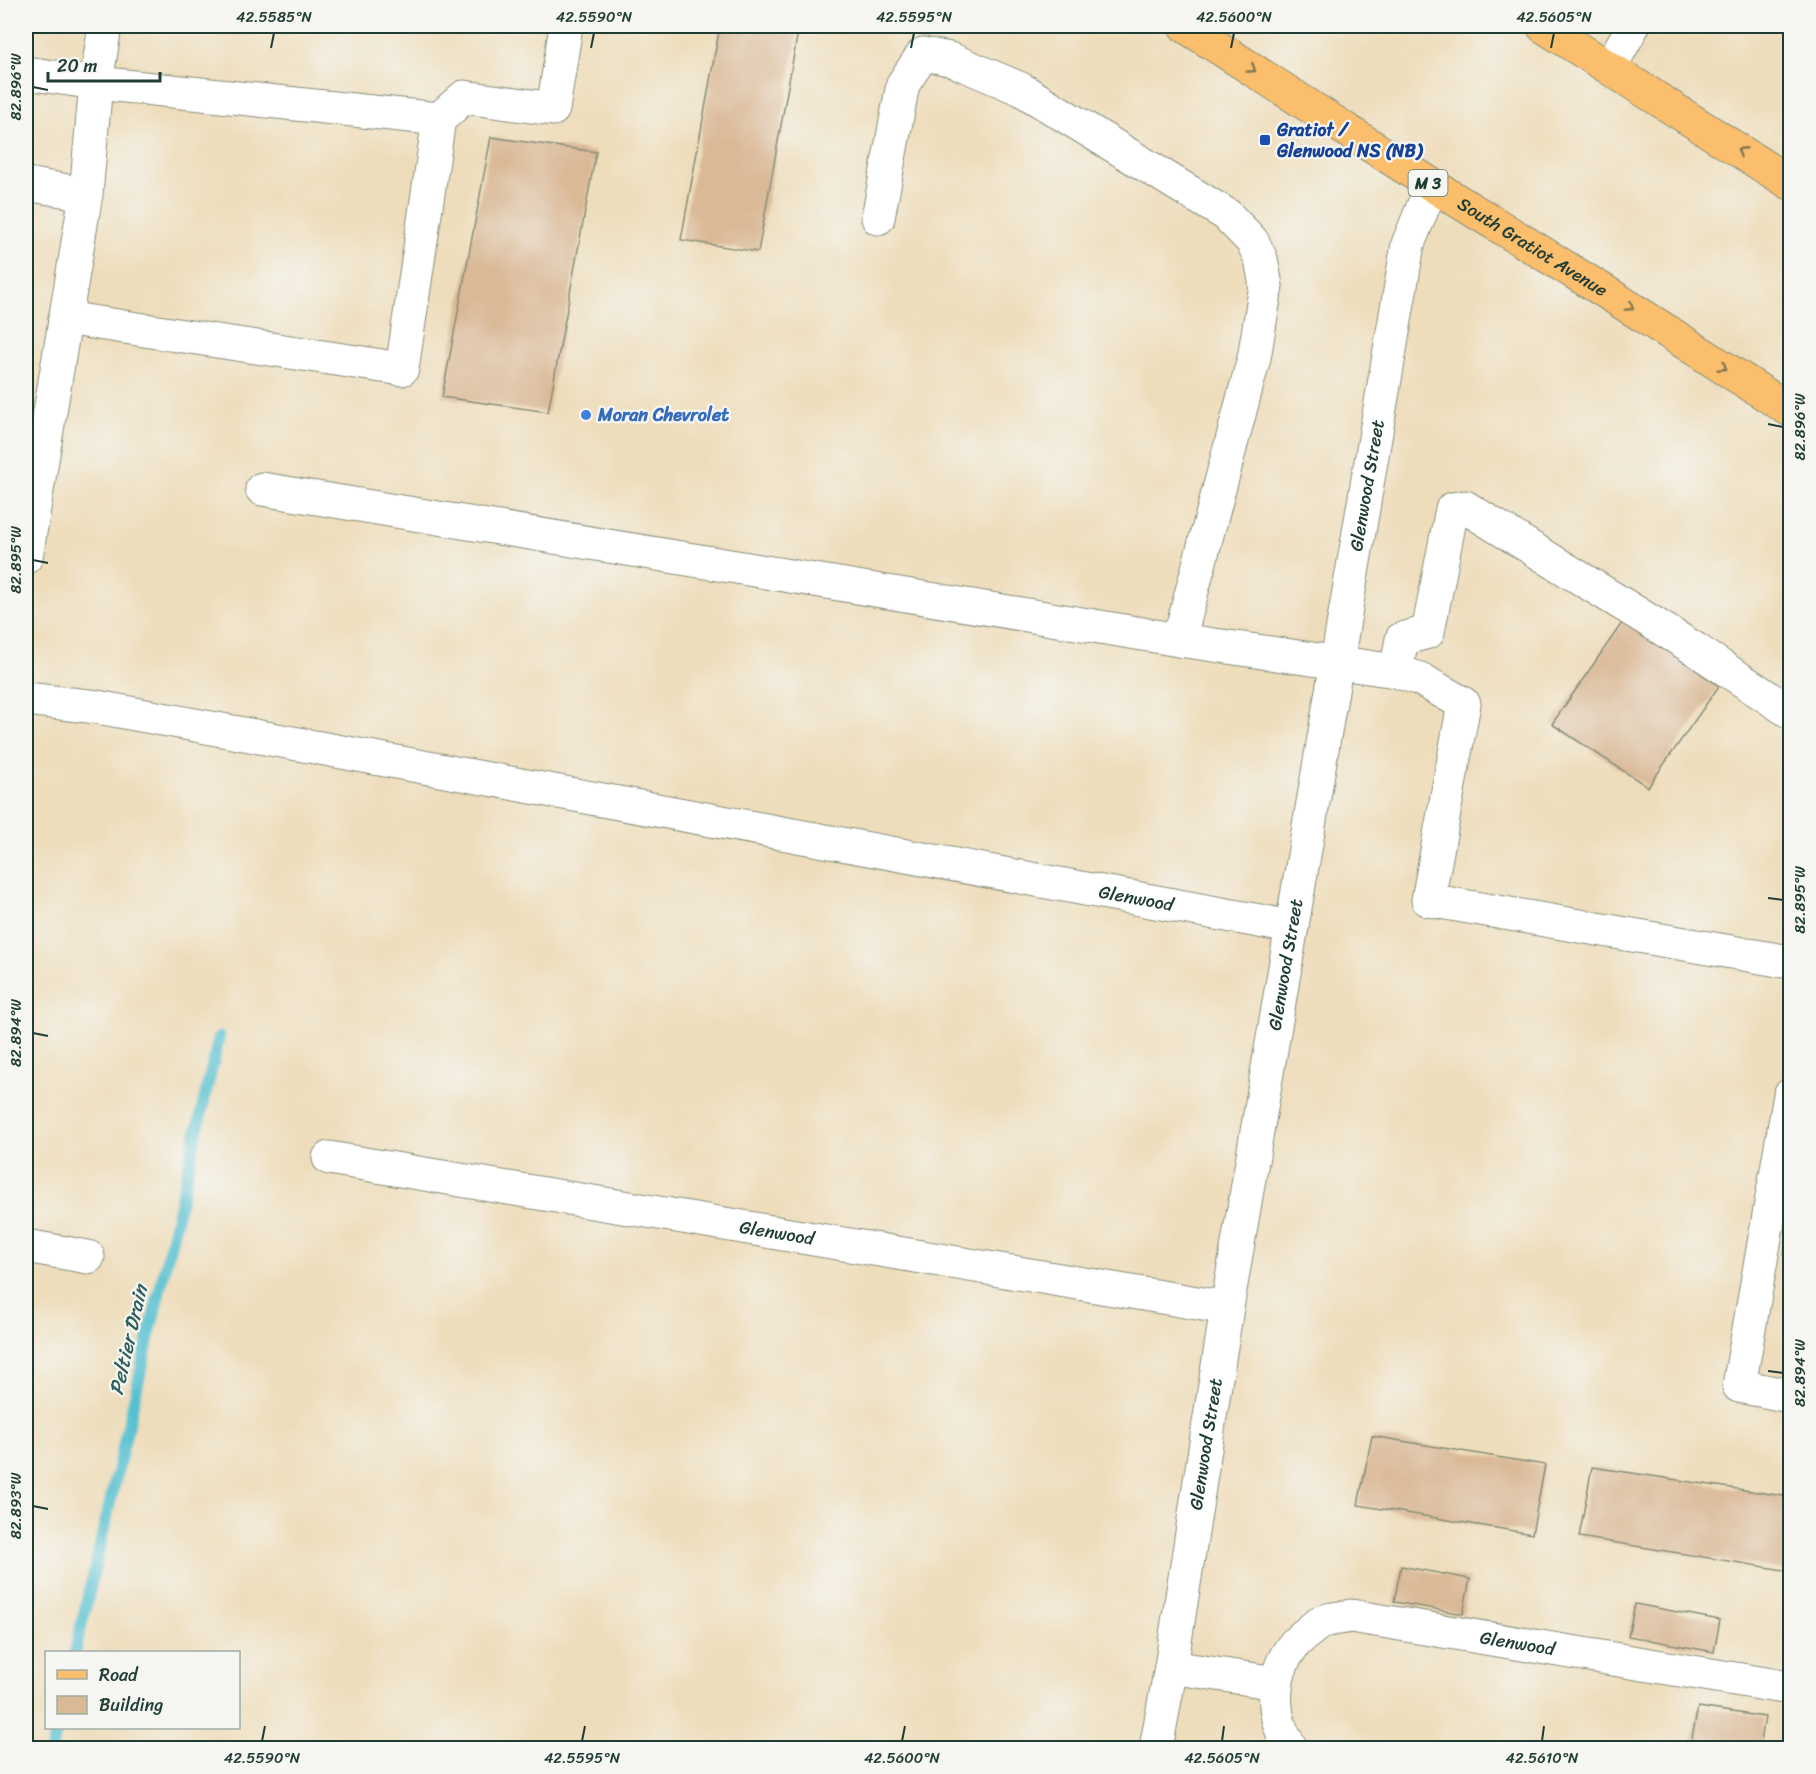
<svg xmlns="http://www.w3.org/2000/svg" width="1816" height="1774" font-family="Sriracha,sans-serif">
  <rect width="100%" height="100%" fill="#f6f6f2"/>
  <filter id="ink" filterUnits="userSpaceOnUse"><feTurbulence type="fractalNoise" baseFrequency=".0167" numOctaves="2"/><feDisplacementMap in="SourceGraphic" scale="12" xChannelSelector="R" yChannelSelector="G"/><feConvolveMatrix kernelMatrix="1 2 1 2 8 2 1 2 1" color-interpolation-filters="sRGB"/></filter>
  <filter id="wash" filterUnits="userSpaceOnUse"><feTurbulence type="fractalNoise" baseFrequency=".008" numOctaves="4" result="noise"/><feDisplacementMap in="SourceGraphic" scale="24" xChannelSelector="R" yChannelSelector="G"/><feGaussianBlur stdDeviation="1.35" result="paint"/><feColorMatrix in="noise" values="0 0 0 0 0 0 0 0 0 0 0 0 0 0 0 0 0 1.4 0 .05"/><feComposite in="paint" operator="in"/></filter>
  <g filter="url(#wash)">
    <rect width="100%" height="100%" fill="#edb"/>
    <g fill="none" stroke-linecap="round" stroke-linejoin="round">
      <path stroke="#55c0d0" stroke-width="12" d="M 75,1652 L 219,1037
        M 52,1748 L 57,1728"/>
    </g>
    <g id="blocks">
      <path fill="#dab997" d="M 720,26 L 799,26 L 758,252 L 681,240 Z
        M 491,137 L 596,152 L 548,412 L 442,397 Z
        M 1624,620 L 1719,686 L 1648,787 L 1552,724 Z
        M 1789,1227 L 1790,1228 L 1790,1256 L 1784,1255 Z
        M 1372,1436 L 1545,1465 L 1532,1534 L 1358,1505 Z
        M 1592,1467 L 1790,1497 L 1790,1571 L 1579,1537 Z
        M 1401,1566 L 1470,1579 L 1463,1614 L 1394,1602 Z
        M 1635,1604 L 1720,1620 L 1714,1652 L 1628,1636 Z
        M 1698,1707 L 1765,1717 L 1760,1748 L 1690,1748 Z"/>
    </g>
  </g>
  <g filter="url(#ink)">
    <use href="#blocks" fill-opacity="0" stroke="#868d78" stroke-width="1.5"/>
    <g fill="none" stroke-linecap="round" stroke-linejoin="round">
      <g stroke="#868d78" stroke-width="35">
        <g id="minor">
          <path d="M 1610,67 L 1633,26"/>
          <path d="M 26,73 L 96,83 L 105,26"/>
          <path d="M 26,184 L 86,194"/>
          <path d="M 878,218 L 903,84 L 923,54 L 950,59 L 1021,89 L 1227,215 L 1252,241 L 1261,259 L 1266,286 L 1254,358 L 1179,640"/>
          <path d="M 65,318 L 402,369 L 439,119 L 464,97 L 553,109 L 566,26"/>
          <path d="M 262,489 L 1179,640 L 1396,671 L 1402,639 L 1428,632 L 1452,509 L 1465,507 L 1695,649 L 1790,712"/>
          <path d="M 26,557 L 86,194 L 96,83 L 439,119"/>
          <path d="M 1396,671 L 1420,679 L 1464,704 L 1428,900 L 1790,962"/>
          <path id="s1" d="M 26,699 L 97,707 L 1292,927"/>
          <path d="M 1790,1095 L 1739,1386 L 1790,1396"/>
          <path id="s2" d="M 329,1158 L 1227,1308"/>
          <path d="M 26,1246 L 88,1257"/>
          <path d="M 1171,1667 L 1276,1683"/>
          <path id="s3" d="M 1156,1748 L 1171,1667 L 1227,1308 L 1408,244 L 1432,185"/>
          <path id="s4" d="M 1291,1748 C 1266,1712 1271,1658 1308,1632 C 1313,1628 1318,1623 1324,1621 C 1332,1618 1343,1618 1351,1616 L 1790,1688"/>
        </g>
      </g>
      <g stroke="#868d78" stroke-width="35">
        <g id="major">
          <path id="s5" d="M 1185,26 L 1432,185 L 1604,291 L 1790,410"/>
          <path d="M 1543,26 L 1790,183"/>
        </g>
      </g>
      <use href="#minor" stroke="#fff" stroke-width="33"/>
      <use href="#major" stroke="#fabe6d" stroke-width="33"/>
    </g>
    <defs><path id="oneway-chevron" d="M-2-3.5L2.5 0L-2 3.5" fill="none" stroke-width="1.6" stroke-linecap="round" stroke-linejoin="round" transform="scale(1.5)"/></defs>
    <g stroke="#82774e">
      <use href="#oneway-chevron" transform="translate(1252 69) rotate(33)"/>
      <use href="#oneway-chevron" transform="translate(1741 151) rotate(-147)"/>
      <use href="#oneway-chevron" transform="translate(1630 307) rotate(33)"/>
      <use href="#oneway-chevron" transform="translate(1723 367) rotate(33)"/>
    </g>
  </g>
  <path fill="none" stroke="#1f3d34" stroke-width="2" d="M 271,48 L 274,33M 591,48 L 594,33M 911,48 L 914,33M 1231,48 L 1234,33M 1551,48 L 1554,33M 33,87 L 48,90M 1768,424 L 1783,427M 33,560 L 48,563M 1768,898 L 1783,900M 33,1033 L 48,1036M 1768,1371 L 1783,1373M 33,1506 L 48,1509M 262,1741 L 265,1726M 582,1741 L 585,1726M 902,1741 L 905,1726M 1222,1741 L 1224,1726M 1542,1741 L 1544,1726"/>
  <rect fill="#1a4fb4" stroke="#f6f6f2" stroke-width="2" x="1259" y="134" width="12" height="12" rx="3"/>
  <circle fill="#3f7fe0" stroke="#f6f6f2" stroke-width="2" cx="586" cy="415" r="6"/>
  <g text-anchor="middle" stroke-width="4.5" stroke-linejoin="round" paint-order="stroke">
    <rect fill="#f6f6f2" stroke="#60746d" stroke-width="1.5" x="1408.5" y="170" width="39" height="26" rx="4.5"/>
    <g font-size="16" font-weight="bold" fill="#1f3d34">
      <text x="1428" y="189">M 3</text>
    </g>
    <g font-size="18" font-weight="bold" fill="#164399" stroke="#f6f6f2" text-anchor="start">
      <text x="1277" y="136">Gratiot /<tspan x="1277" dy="21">Glenwood NS (NB)</tspan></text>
    </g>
    <g font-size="18" fill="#1f3d34" stroke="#f6f6f2">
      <text dy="6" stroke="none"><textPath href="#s5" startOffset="412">South Gratiot Avenue</textPath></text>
      <text dy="6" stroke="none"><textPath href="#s3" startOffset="1280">Glenwood Street</textPath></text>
      <text dy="6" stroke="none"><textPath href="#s1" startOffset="1128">Glenwood</textPath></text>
      <text dy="6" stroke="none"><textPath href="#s3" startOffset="794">Glenwood Street</textPath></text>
      <text dy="6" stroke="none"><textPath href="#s2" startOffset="454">Glenwood</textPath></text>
      <text dy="6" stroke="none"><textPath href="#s3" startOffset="308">Glenwood Street</textPath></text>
      <text dy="6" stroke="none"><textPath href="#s4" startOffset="345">Glenwood</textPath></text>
    </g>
    <g font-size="18" font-weight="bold" fill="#366cbe" stroke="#f6f6f2" text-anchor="start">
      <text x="598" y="421">Moran Chevrolet</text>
    </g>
    <g font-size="20" font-style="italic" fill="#2c5e5b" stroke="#f6f6f2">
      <text transform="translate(128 1340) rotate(-77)" y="7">Peltier Drain</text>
    </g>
  </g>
  <rect width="1816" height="1774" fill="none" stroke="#f6f6f2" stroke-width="66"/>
  <rect x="45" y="1651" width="195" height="78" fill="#f6f6f2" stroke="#a0aca6" stroke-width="1.5"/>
  <rect x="57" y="1670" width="30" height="9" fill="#fabe6d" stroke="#a0aca6" stroke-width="1.5"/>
  <text x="99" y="1681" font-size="18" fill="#1f3d34">Road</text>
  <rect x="57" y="1696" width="30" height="18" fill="#dab997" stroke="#a0aca6" stroke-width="1.5"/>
  <text x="99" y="1711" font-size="18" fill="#1f3d34">Building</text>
  <path d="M48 72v9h112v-9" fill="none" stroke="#1f3d34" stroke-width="3"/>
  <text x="57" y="72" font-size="18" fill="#1f3d34" stroke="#f6f6f2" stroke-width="4.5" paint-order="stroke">20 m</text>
  <rect x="33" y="33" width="1750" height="1708" fill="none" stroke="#1f3d34" stroke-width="2"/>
  <g font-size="15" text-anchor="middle" fill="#1f3d34">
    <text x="274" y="22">42.5585°N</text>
    <text x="594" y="22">42.5590°N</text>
    <text x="914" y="22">42.5595°N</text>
    <text x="1234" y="22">42.5600°N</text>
    <text x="1554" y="22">42.5605°N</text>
    <text transform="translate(16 87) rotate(-90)" y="5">82.896°W</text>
    <text transform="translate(1800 427) rotate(-90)" y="5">82.896°W</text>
    <text transform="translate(16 560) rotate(-90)" y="5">82.895°W</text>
    <text transform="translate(1800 900) rotate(-90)" y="5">82.895°W</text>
    <text transform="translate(16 1033) rotate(-90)" y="5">82.894°W</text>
    <text transform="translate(1800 1373) rotate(-90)" y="5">82.894°W</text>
    <text transform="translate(16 1506) rotate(-90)" y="5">82.893°W</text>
    <text x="262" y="1763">42.5590°N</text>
    <text x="582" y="1763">42.5595°N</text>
    <text x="902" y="1763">42.5600°N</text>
    <text x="1222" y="1763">42.5605°N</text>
    <text x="1542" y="1763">42.5610°N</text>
  </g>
</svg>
